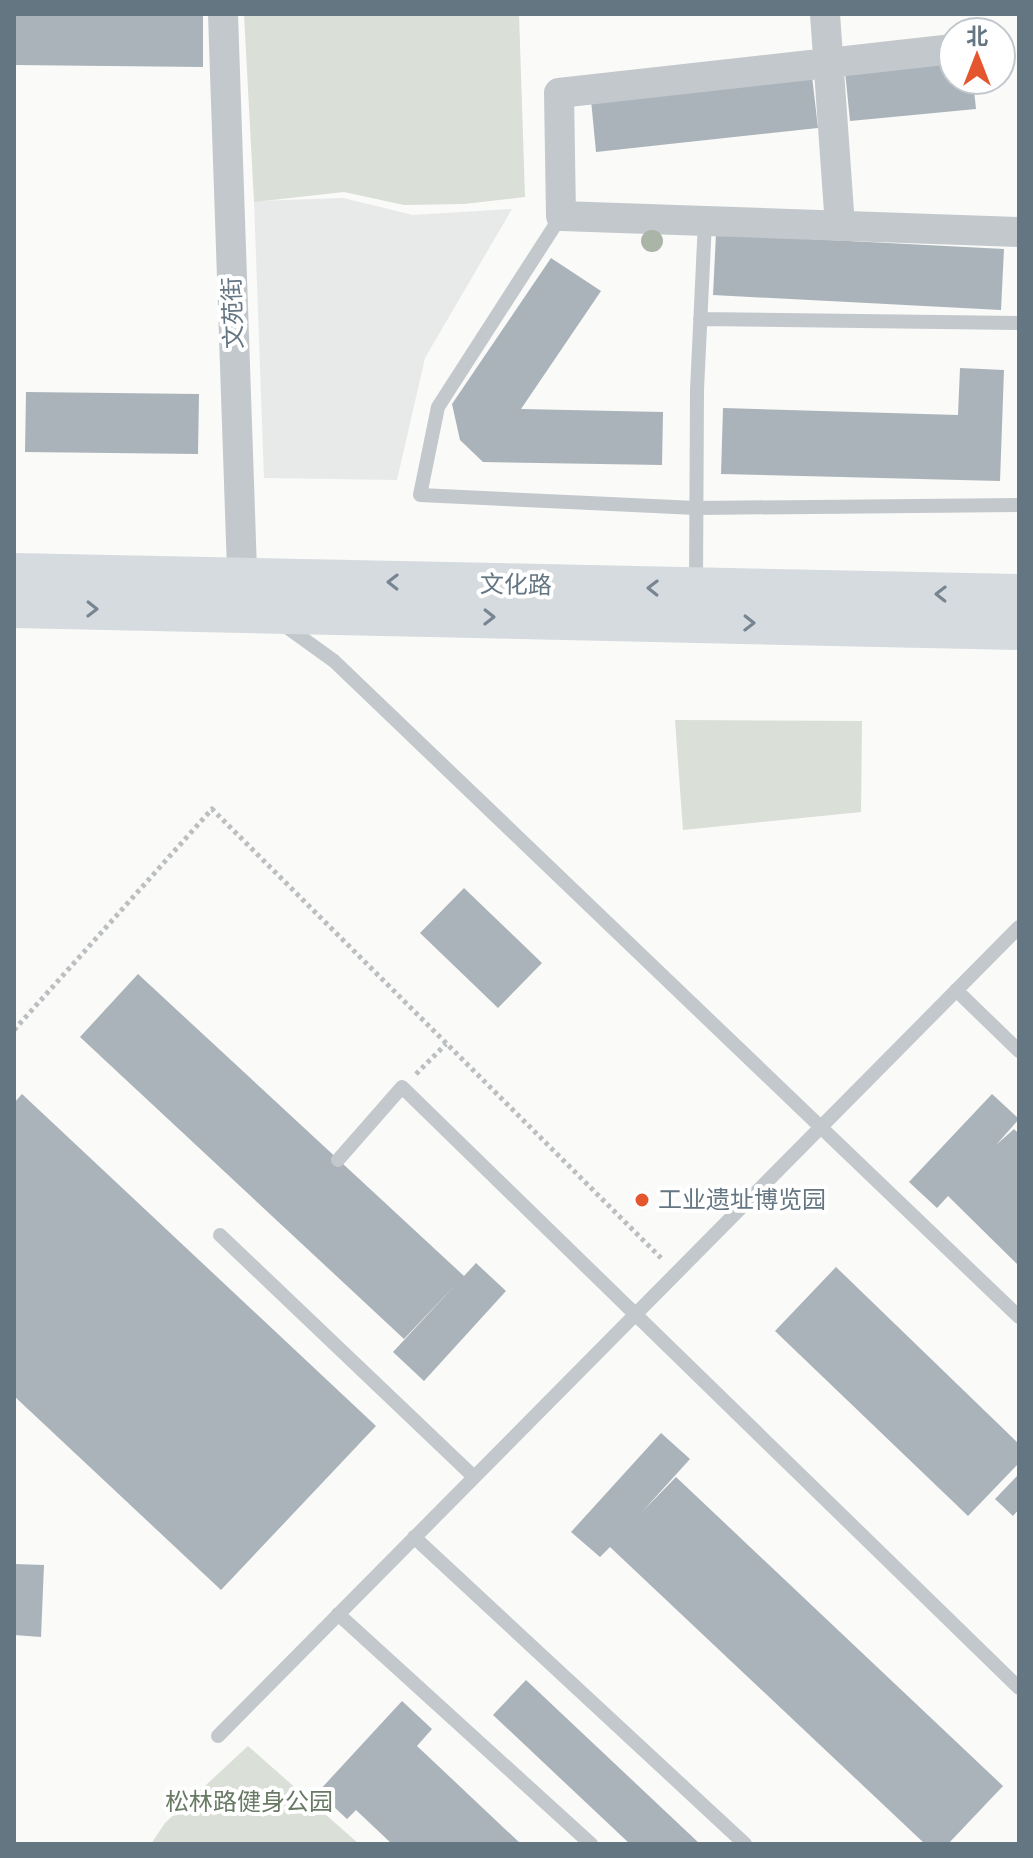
<svg xmlns="http://www.w3.org/2000/svg" width="1033" height="1858" font-family="'Nunito Sans','Noto Sans SC',sans-serif">
  <rect width="100%" height="100%" fill="#fafaf8"/>
  <path fill="#e8e9e9" d="M 343,198 L 413,215 L 512,209 L 425,358 L 397,480 L 264,478 L 254,201 Z"/>
  <path fill="#dadfd7" d="M 244,14 L 519,14 L 525,197 L 464,204 L 404,205 L 344,192 L 254,202 Z
    M 675,720 L 862,721 L 861,812 L 683,830 Z
    M 248,1746 L 359,1844 L 151,1844 L 165,1823 Z"/>
  <path fill="#aab3b9" d="M 14,14 L 203,14 L 203,67 L 14,65 Z
    M 953,61 L 953,80 L 973,80 L 976,109 L 850,121 L 845,71 Z
    M 812,76 L 818,128 L 596,152 L 591,100 Z
    M 716,234 L 1004,249 L 1001,310 L 713,295 Z
    M 551,258 L 601,291 L 521,409 L 663,412 L 662,465 L 483,462 L 460,440 L 452,404 Z
    M 960,368 L 1004,370 L 1000,481 L 721,474 L 723,408 L 958,415 Z
    M 26,392 L 199,394 L 198,454 L 25,452 Z
    M 464,888 L 542,963 L 498,1008 L 420,933 Z
    M 138,974 L 464,1276 L 476,1263 L 506,1291 L 424,1381 L 393,1352 L 458,1282 L 404,1339 L 80,1037 Z
    M 22,1094 L 376,1426 L 221,1590 L 14,1396 L 14,1103 Z
    M 992,1094 L 1019,1119 L 996,1145 L 1014,1129 L 1019,1134 L 1019,1266 L 948,1196 L 937,1208 L 909,1182 Z
    M 836,1267 L 1019,1444 L 1019,1463 L 968,1516 L 775,1331 Z
    M 661,1433 L 690,1459 L 642,1512 L 676,1477 L 1003,1786 L 948,1844 L 925,1844 L 610,1547 L 600,1557 L 571,1532 Z
    M 1019,1474 L 1019,1509 L 1013,1516 L 995,1499 Z
    M 14,1564 L 44,1565 L 41,1637 L 14,1635 Z
    M 526,1680 L 700,1844 L 630,1844 L 493,1715 Z
    M 402,1701 L 432,1729 L 417,1746 L 521,1844 L 392,1844 L 356,1810 L 347,1819 L 318,1792 Z"/>
  <g fill="none" stroke-linecap="round" stroke-linejoin="round">
    <path stroke="#bbbfc2" stroke-width="5" stroke-dasharray="4 4" stroke-linecap="butt" d="M 14,1030 L 212,809 L 661,1258
      M 416,1074 L 446,1044"/>
    <path stroke="#c3c8cc" stroke-width="14" d="M 561,216 L 438,407 L 420,495 L 696,508 L 1019,505
      M 700,319 L 1019,323
      M 696,584 L 697,390 L 705,221
      M 284,625 L 334,661 L 1019,1317
      M 956,990 L 1019,1051
      M 338,1160 L 402,1087 L 1019,1688
      M 220,1235 L 474,1477
      M 414,1537 L 745,1844
      M 338,1614 L 591,1844
      M 218,1736 L 1019,927"/>
    <path stroke="#c3c8cc" stroke-width="30" d="M 223,14 L 243,600
      M 825,14 L 840,226
      M 953,49 L 559,93 L 561,216 L 1019,232"/>
    <path stroke="#d6dbdf" stroke-width="42" d="M 14,574 L 1019,595
      M 14,607 L 1019,629"/>
  </g>
  <circle fill="#aab4a7" cx="652" cy="241" r="11"/>
  <defs><path id="oneway-chevron" d="M-2-3.5L2.5 0L-2 3.5" fill="none" stroke-width="1.6" stroke-linecap="round" stroke-linejoin="round" transform="scale(2)"/></defs>
  <g stroke="#768591">
    <use href="#oneway-chevron" transform="translate(393 582) rotate(-179)"/>
    <use href="#oneway-chevron" transform="translate(653 588) rotate(-179)"/>
    <use href="#oneway-chevron" transform="translate(941 594) rotate(-179)"/>
    <use href="#oneway-chevron" transform="translate(92 609) rotate(1)"/>
    <use href="#oneway-chevron" transform="translate(489 617) rotate(1)"/>
    <use href="#oneway-chevron" transform="translate(749 623) rotate(1)"/>
  </g>
  <circle fill="#e4572e" stroke="#fff" stroke-width="3" cx="642" cy="1200" r="8"/>
  <g text-anchor="middle" stroke-width="8" stroke-linejoin="round" paint-order="stroke">
    <g font-size="24" fill="#657683" stroke="#fff">
      <text transform="translate(233 313) rotate(-92)" y="8">文苑街</text>
      <text transform="translate(516 585) rotate(1)" y="8">文化路</text>
    </g>
    <g font-size="24" fill="#657683" stroke="#fff" text-anchor="start">
      <text x="658" y="1208">工业遗址博览园</text>
    </g>
    <g font-size="24" fill="#687a64" stroke="#fff">
      <text x="249" y="1810">松林路健身公园</text>
    </g>
  </g>
  <rect width="1033" height="1858" fill="none" stroke="#657683" stroke-width="32"/>
  <g transform="translate(977 56)"><circle r="38" fill="#ffffff" stroke="#c1c8cd" stroke-width="2"/>
  <path d="M0-6L14 30L0 20L-14 30Z" fill="#e4572e"/>
  <text y="-12" font-size="22" font-weight="bold" text-anchor="middle" fill="#657683">北</text>
  </g>
</svg>
